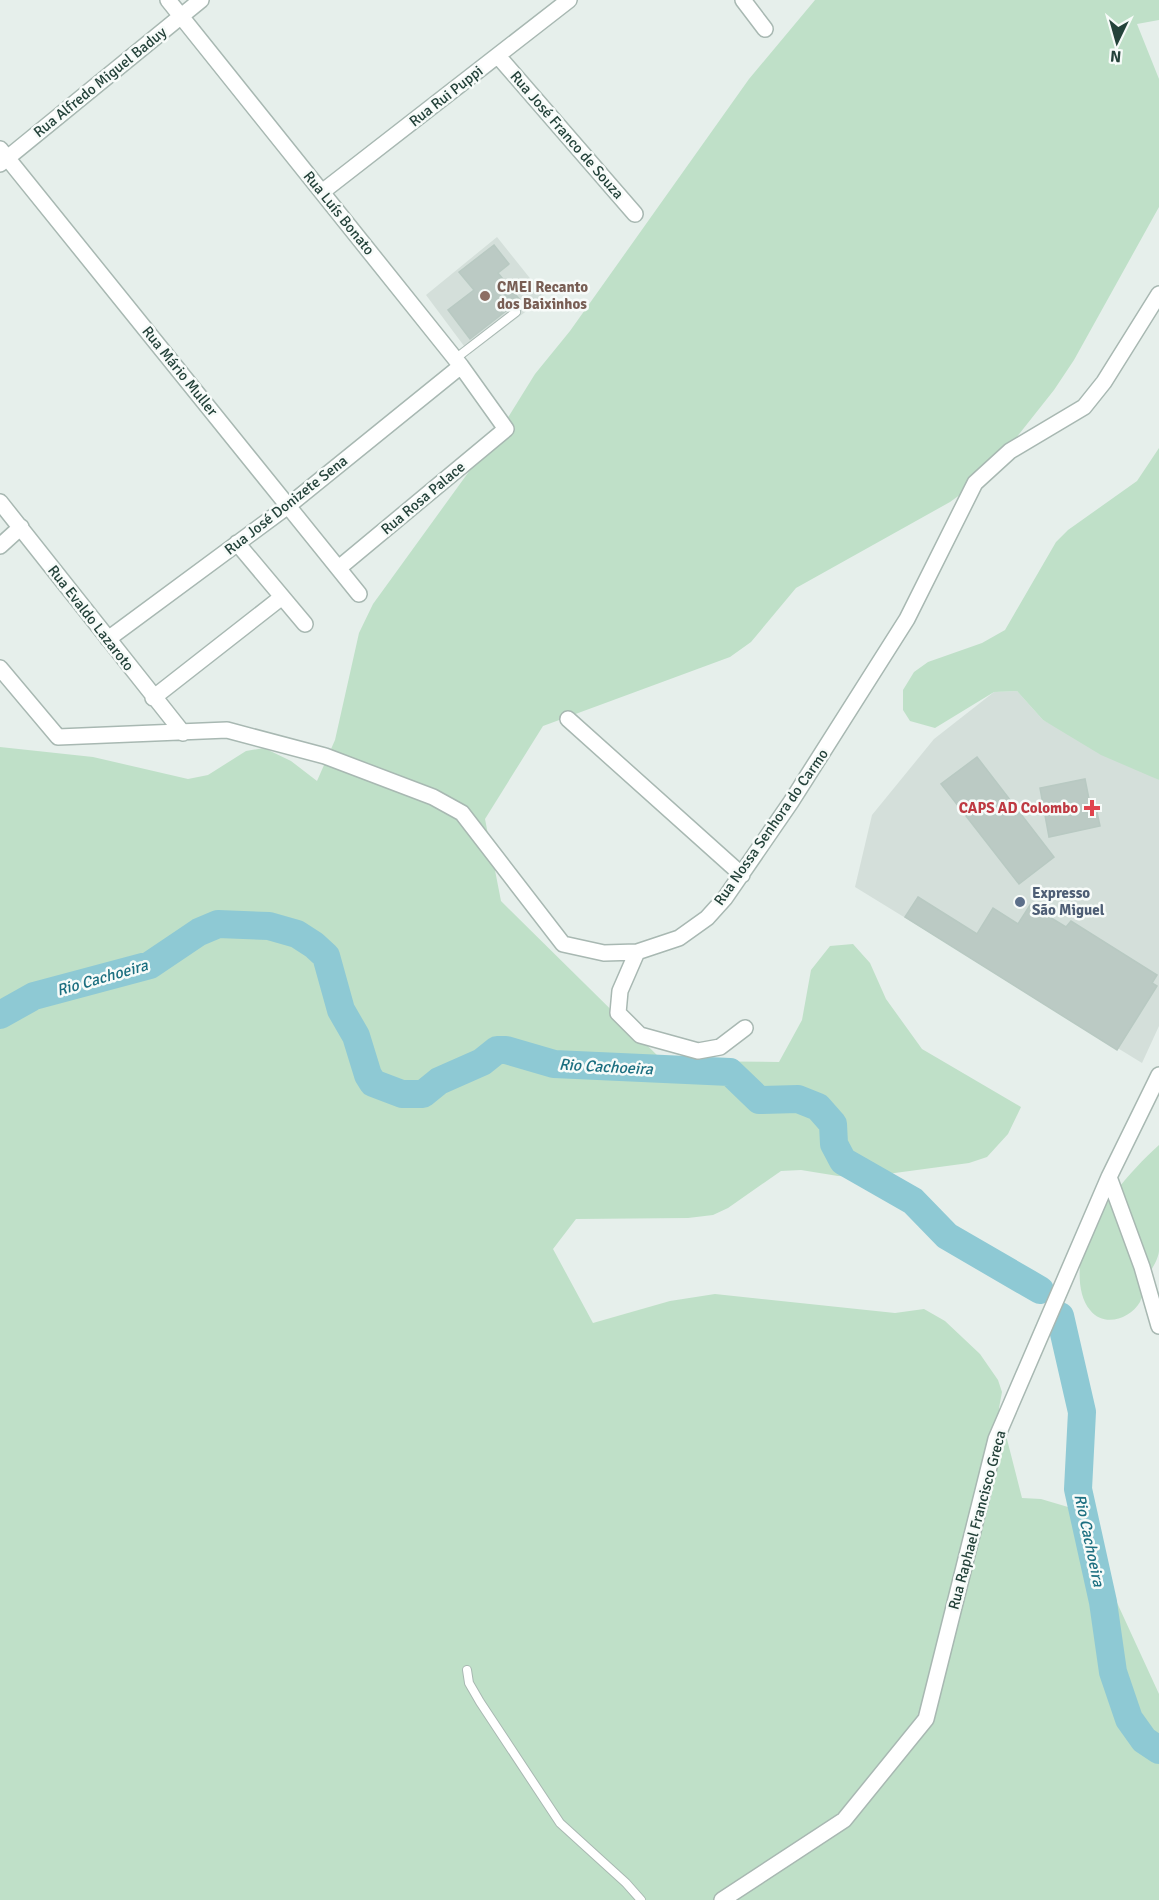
<svg xmlns="http://www.w3.org/2000/svg" width="1159" height="1900" font-family="Signika,sans-serif">
  <rect width="100%" height="100%" fill="#e6efeb"/>
  <path fill="#d4dfda" d="M 497,237 L 545,297 L 470,354 L 426,295 Z
    M 1017,691 L 1043,720 L 1159,780 L 1159,1026 L 1142,1063 L 855,887 L 872,815 L 934,739 L 994,692 Z"/>
  <path fill="#bfe0c8" d="M 815,0 L 1159,0 L 1159,20 L 1137,24 L 1159,79 L 1159,207 L 1074,360 L 1054,390 L 993,467 L 975,484 L 950,502 L 796,588 L 751,642 L 730,657 L 543,726 L 485,819 L 501,901 L 663,1061 L 779,1062 L 802,1020 L 811,970 L 830,946 L 853,944 L 870,963 L 886,999 L 922,1049 L 1021,1107 L 1008,1134 L 987,1157 L 969,1163 L 865,1177 L 838,1176 L 801,1170 L 781,1171 L 728,1208 L 713,1215 L 688,1218 L 576,1219 L 553,1249 L 593,1323 L 670,1301 L 715,1294 L 895,1313 L 924,1309 L 945,1321 L 980,1354 L 998,1380 L 1002,1392 L 999,1408 L 1022,1498 L 1041,1499 L 1068,1507 L 1080,1514 L 1094,1531 L 1106,1559 L 1113,1594 L 1159,1694 L 1159,1900 L 0,1900 L 0,747 L 93,757 L 188,779 L 208,775 L 246,751 L 264,748 L 291,761 L 317,781 L 335,740 L 359,633 L 373,604 L 507,419 L 535,374 L 570,331 L 749,79 Z
    M 1159,448 L 1159,780 L 1101,755 L 1043,720 L 1017,691 L 994,692 L 935,728 L 910,721 L 903,710 L 903,690 L 914,672 L 928,662 L 982,643 L 1005,630 L 1056,542 L 1068,530 L 1137,481 Z
    M 1159,1145 C 1159,1180 1159,1217 1159,1251 C 1158,1261 1150,1271 1146,1280 C 1144,1287 1143,1296 1140,1302 C 1130,1319 1104,1328 1090,1310 C 1078,1296 1078,1270 1082,1253 C 1094,1213 1129,1172 1159,1145 Z"/>
  <g fill="none" stroke-linecap="round" stroke-linejoin="round">
    <path stroke="#8ec9d4" stroke-width="28" d="M 0,1015 L 34,996 L 150,965 L 199,932 L 218,924 L 269,926 L 297,934 L 314,945 L 326,956 L 341,1010 L 356,1036 L 368,1075 L 373,1083 L 402,1094 L 423,1094 L 439,1081 L 482,1062 L 497,1050 L 506,1050 L 554,1064 L 730,1072 L 759,1100 L 798,1099 L 818,1107 L 833,1124 L 834,1144 L 843,1161 L 913,1201 L 947,1236 L 1040,1290
      M 1060,1316 L 1082,1412 L 1078,1489 L 1103,1602 L 1113,1672 L 1129,1719 L 1144,1740 L 1159,1750"/>
  </g>
  <path fill="#bbcac4" stroke="#b8c9c2" stroke-width="1.5" d="M 494,245 L 509,264 L 498,273 L 520,300 L 470,339 L 448,310 L 474,290 L 459,272 Z
    M 977,757 L 1054,857 L 1019,884 L 941,784 Z
    M 1085,779 L 1090,804 L 1095,803 L 1100,826 L 1049,837 L 1040,788 Z
    M 918,897 L 977,934 L 993,908 L 1018,924 L 1030,905 L 1066,927 L 1071,921 L 1157,975 L 1152,983 L 1157,986 L 1117,1050 L 905,917 Z"/>
  <g fill="none" stroke-linecap="round" stroke-linejoin="round">
    <g stroke="#a8b8b2" stroke-width="10">
      <path id="service" d="M 455,359 L 516,312
        M 467,1670 L 469,1683 L 480,1702 L 560,1823 L 626,1883 L 641,1900"/>
    </g>
    <g stroke="#a8b8b2" stroke-width="18">
      <path id="minor" d="M 168,0 L 461,366 L 506,429 L 340,567
        M 743,0 L 765,29
        M 498,56 L 635,214
        M 0,149 L 359,594
        M 0,164 L 201,0
        M 322,192 L 569,0
        M 0,502 L 183,733
        M 237,543 L 305,624
        M 0,546 L 21,527
        M 108,639 L 288,506 L 461,366
        M 0,668 L 58,737 L 227,730 L 325,756 L 433,797 L 462,813 L 563,944 L 604,953 L 637,952 L 679,938 L 707,918 L 725,898 L 791,802 L 907,619 L 975,483 L 1010,451 L 1084,407 L 1104,382 L 1159,294
        M 153,698 L 282,597
        M 568,719 L 742,875
        M 637,952 L 620,991 L 618,1013 L 640,1035 L 698,1051 L 720,1047 L 745,1028
        M 1109,1177 L 1142,1267 L 1159,1326
        M 722,1900 L 844,1820 L 926,1719 L 996,1439 L 1109,1177 L 1159,1075"/>
    </g>
    <use href="#service" stroke="#fff" stroke-width="8"/>
    <use href="#minor" stroke="#fff" stroke-width="15"/>
  </g>
  <circle fill="#8d6e63" stroke="#f7fbf9" stroke-width="2" cx="485" cy="296" r="6"/>
  <path fill="#e0444e" stroke="#f7fbf9" stroke-width="2" d="M1089 799h6v6h6v6h-6v6h-6v-6h-6v-6h6z"/>
  <circle fill="#5c6f8a" stroke="#f7fbf9" stroke-width="2" cx="1020" cy="902" r="6"/>
  <g text-anchor="middle" stroke-width="5" stroke-linejoin="round" paint-order="stroke">
    <g font-size="15" fill="#24423a" stroke="#f7fbf9">
      <text transform="translate(100 82) rotate(-39)" y="5">Rua Alfredo Miguel Baduy</text>
      <text transform="translate(446 96) rotate(-38)" y="5">Rua Rui Puppi</text>
      <text transform="translate(567 135) rotate(49)" y="5">Rua José Franco de Souza</text>
      <text transform="translate(339 213) rotate(51)" y="5">Rua Luís Bonato</text>
      <text transform="translate(180 371) rotate(51)" y="5">Rua Mário Muller</text>
      <text transform="translate(423 498) rotate(-40)" y="5">Rua Rosa Palace</text>
      <text transform="translate(286 505) rotate(-38)" y="5">Rua José Donizete Sena</text>
      <text transform="translate(91 618) rotate(52)" y="5">Rua Evaldo Lazaroto</text>
      <text transform="translate(771 827) rotate(-55)" y="5">Rua Nossa Senhora do Carmo</text>
      <text transform="translate(977 1520) rotate(-75)" y="5">Rua Raphael Francisco Greca</text>
    </g>
    <g font-size="15" font-weight="bold" fill="#785e54" stroke="#f7fbf9" text-anchor="start">
      <text x="497" y="292">CMEI Recanto<tspan x="497" dy="17">dos Baixinhos</tspan></text>
    </g>
    <g font-size="15" font-weight="bold" fill="#be3a42" stroke="#f7fbf9" text-anchor="end">
      <text x="1078" y="813">CAPS AD Colombo</text>
    </g>
    <g font-size="15" font-weight="bold" fill="#4e5e75" stroke="#f7fbf9" text-anchor="start">
      <text x="1032" y="898">Expresso<tspan x="1032" dy="17">São Miguel</tspan></text>
    </g>
    <g font-size="16" font-style="italic" fill="#1c6f80" stroke="#f7fbf9">
      <text transform="translate(102 977) rotate(-16)" y="6">Rio Cachoeira</text>
      <text transform="translate(606 1066) rotate(3)" y="6">Rio Cachoeira</text>
      <text transform="translate(1090 1540) rotate(78)" y="6">Rio Cachoeira</text>
    </g>
  </g>
  <g transform="translate(1117 42) rotate(185)" stroke="#f7fbf9" stroke-width="4.5" paint-order="stroke">
  <path d="M0-4.5L10 22L0 15L-10 22Z" fill="#24423a"/>
  <text y="-9" font-size="16" font-weight="bold" text-anchor="middle" fill="#24423a">N</text>
  </g>
</svg>
